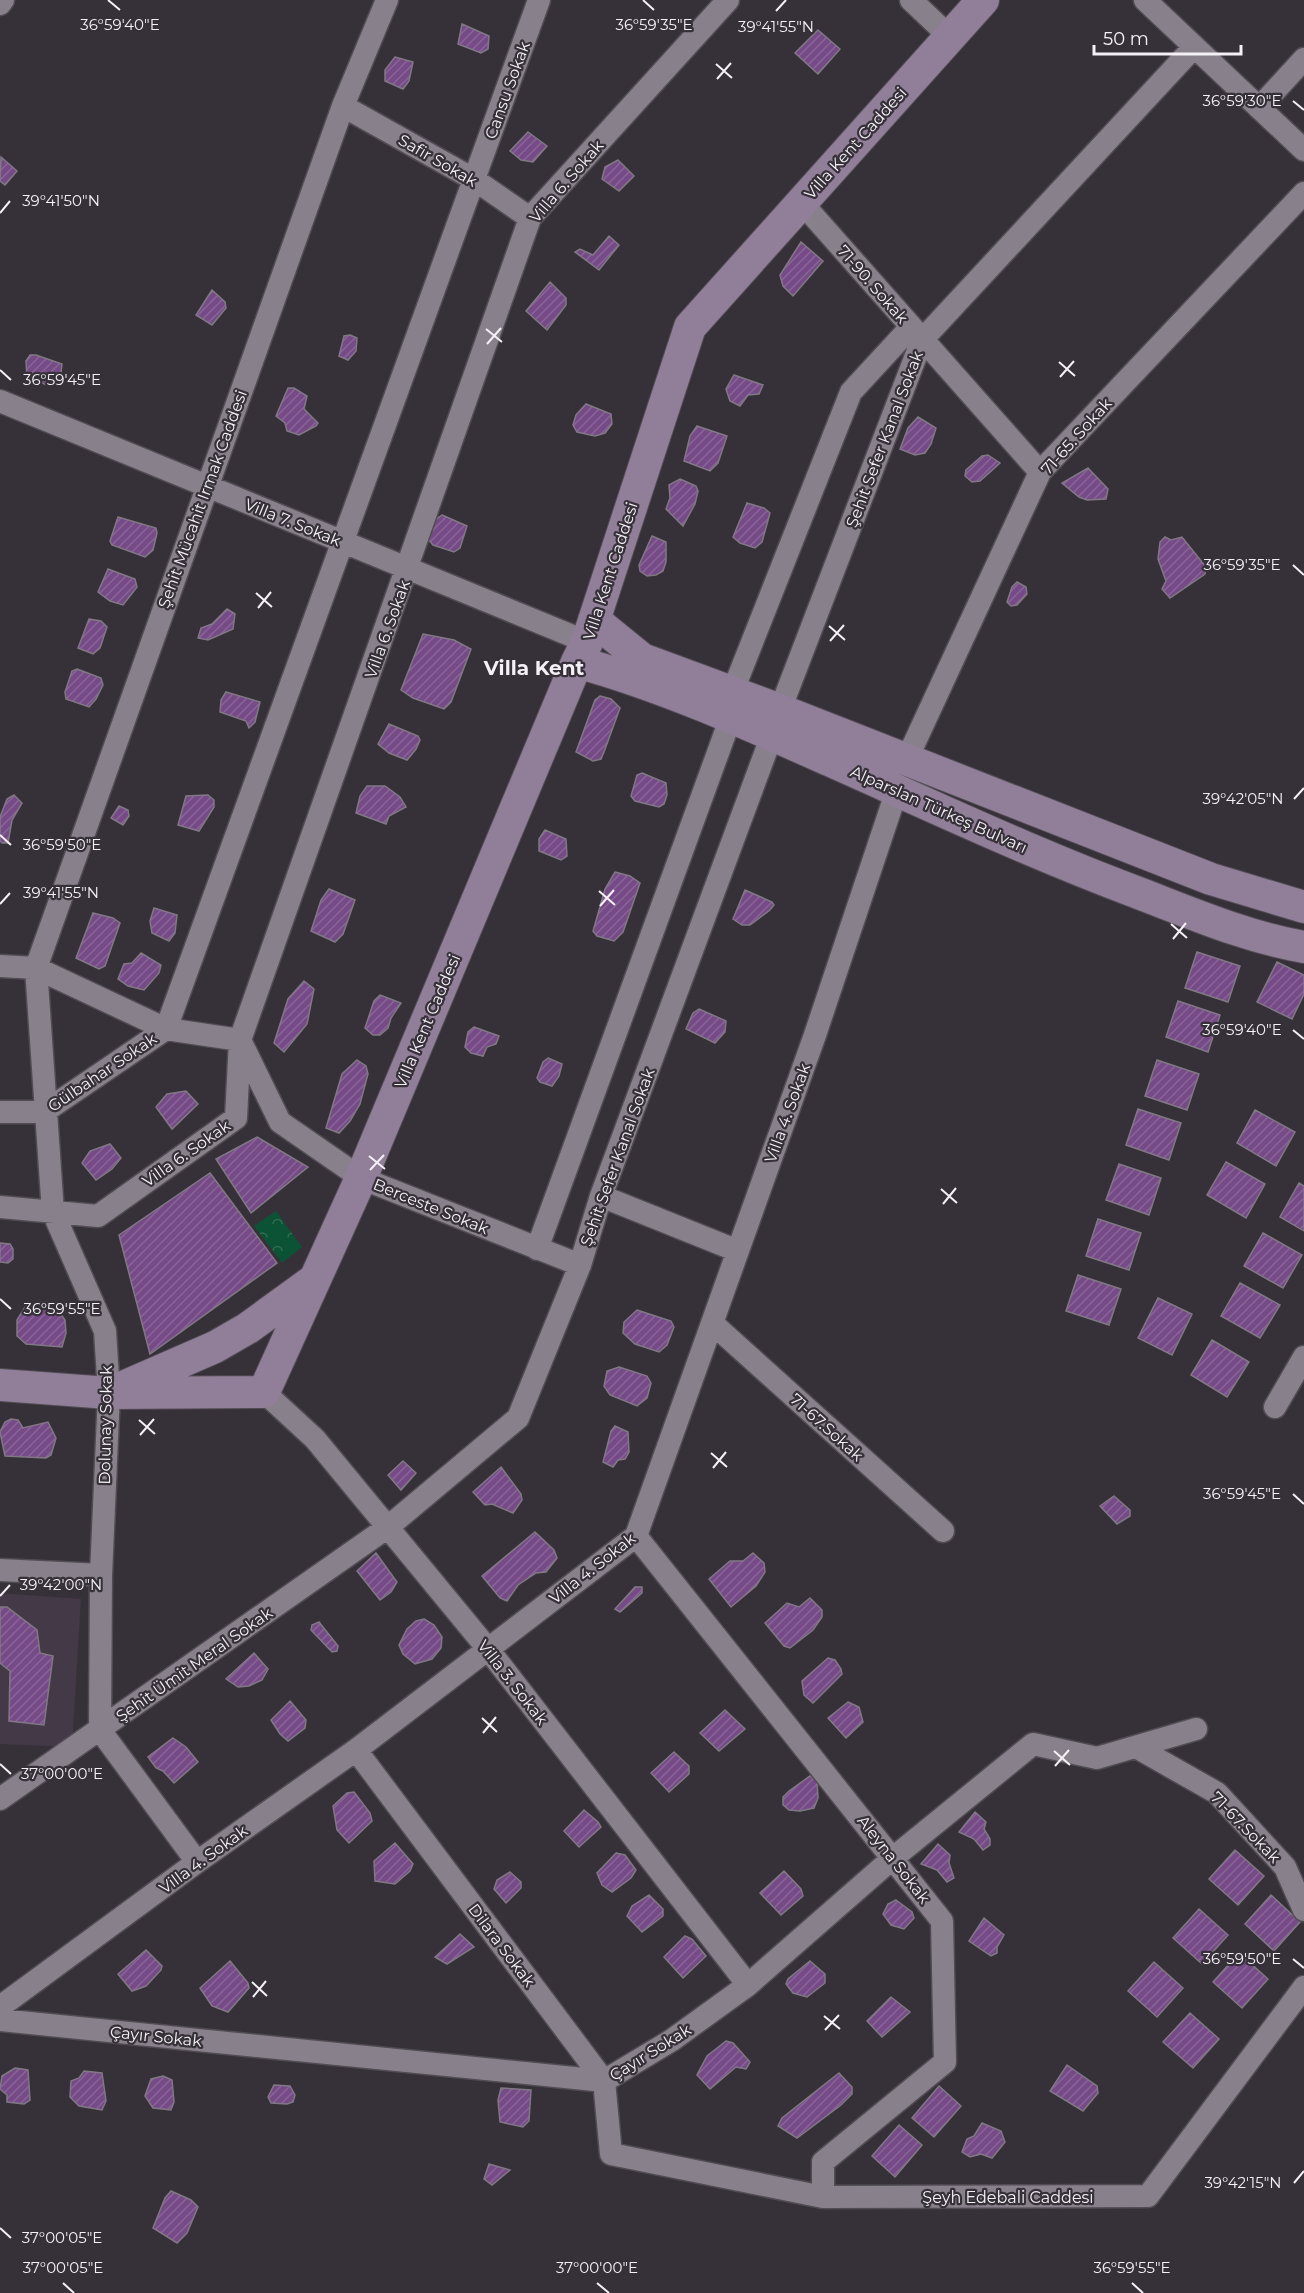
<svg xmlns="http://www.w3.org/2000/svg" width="1304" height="2293" font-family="Montserrat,sans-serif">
  <defs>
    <pattern id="park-crowns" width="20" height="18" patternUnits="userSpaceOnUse" patternTransform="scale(1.5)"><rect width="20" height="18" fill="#0c5235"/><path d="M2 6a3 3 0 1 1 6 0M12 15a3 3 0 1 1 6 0" fill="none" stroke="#306b53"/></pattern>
    <pattern id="building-hatch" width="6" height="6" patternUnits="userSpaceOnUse" patternTransform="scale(1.5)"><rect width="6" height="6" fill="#754a87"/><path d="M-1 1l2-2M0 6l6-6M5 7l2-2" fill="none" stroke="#896499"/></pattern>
  </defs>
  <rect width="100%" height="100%" fill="#363039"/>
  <path fill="#433947" d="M 0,1593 L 81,1599 L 72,1747 L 0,1744 Z"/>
  <path fill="url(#park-crowns)" d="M 276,1211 L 302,1247 L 282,1263 L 254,1226 Z"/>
  <path fill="url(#building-hatch)" stroke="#807984" stroke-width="1.5" d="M 462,24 L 489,36 L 488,49 L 481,53 L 458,44 Z
    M 818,30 L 840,49 L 818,74 L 795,53 Z
    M 395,57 L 413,62 L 409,81 L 403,89 L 385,81 L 385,70 Z
    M 528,132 L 547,146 L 533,162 L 521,160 L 510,151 Z
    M 1,157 L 17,171 L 5,185 L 0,181 Z
    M 618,160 L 634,176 L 619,191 L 602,179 L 605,167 Z
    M 609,236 L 619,245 L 599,270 L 575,252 L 580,249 L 593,255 Z
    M 801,242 L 823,261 L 793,296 L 783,286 L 780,275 Z
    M 550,282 L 566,298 L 566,305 L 547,330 L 526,311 Z
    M 212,290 L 225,302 L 226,308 L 212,325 L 196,315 Z
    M 350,335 L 357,338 L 356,351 L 348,360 L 339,356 L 344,336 Z
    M 30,355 L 36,355 L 62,364 L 61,372 L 54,385 L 47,385 L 27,377 L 26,361 Z
    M 734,375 L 763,385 L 759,394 L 748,395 L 740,406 L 730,401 L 726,389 Z
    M 288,388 L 294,388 L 307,396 L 304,409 L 318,423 L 316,426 L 299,435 L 287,431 L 285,423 L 276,416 Z
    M 586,404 L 611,414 L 612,424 L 605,433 L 595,436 L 577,432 L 573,425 L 576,415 Z
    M 918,417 L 936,428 L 931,444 L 925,453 L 915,455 L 900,449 L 908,428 Z
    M 697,426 L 727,436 L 718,463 L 710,471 L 684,461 L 690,436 Z
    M 988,455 L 1000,463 L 980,481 L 972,482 L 965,476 L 966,470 L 982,456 Z
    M 1088,468 L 1108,489 L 1106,499 L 1087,500 L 1079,497 L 1062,483 Z
    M 680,479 L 696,486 L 698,491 L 695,504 L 683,526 L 666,509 L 670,498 L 669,485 Z
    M 747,503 L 764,508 L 770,513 L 762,542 L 755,548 L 740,543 L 733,537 Z
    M 442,515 L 467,526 L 460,548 L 454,552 L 433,545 L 429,540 L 435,520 Z
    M 118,517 L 156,528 L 157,533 L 153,550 L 145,557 L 112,545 L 110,541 Z
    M 652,536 L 666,542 L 666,562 L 663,571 L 656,575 L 647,576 L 640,571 L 639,565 Z
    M 1165,537 L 1171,540 L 1182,537 L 1206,567 L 1205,574 L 1170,598 L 1162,589 L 1166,581 L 1158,559 L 1160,542 Z
    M 108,569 L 135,579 L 137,587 L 123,605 L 110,601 L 98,592 Z
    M 1017,582 L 1026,587 L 1027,594 L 1017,605 L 1011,606 L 1007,602 L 1012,587 Z
    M 227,609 L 235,614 L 233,629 L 208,640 L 198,638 L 201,628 L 212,624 Z
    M 89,619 L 101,621 L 107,627 L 100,648 L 93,654 L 78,648 Z
    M 423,634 L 454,640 L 471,649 L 451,702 L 444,709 L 413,698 L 401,690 Z
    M 77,669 L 101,678 L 103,685 L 96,699 L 89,707 L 66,699 L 65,692 L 72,671 Z
    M 226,692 L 260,702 L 255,722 L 249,728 L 246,721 L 220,712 L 221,700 Z
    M 600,696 L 611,699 L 620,708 L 604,752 L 601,759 L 593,761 L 576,752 L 595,700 Z
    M 389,724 L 418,736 L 420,740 L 416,749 L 407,760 L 389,753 L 378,744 Z
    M 642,773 L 666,783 L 667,795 L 664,804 L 659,807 L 635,801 L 631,796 L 637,775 Z
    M 367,786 L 385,786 L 400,797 L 406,807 L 389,816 L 386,824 L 356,813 L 360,796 Z
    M 14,795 L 22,803 L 12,820 L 8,843 L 2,843 L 0,841 L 0,817 L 7,799 Z
    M 208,795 L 214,800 L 214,807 L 199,831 L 178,825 L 186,796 Z
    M 119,806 L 128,810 L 129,816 L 123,825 L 111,818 Z
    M 545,830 L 566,839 L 567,856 L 561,860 L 539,851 L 539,839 Z
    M 615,872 L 630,876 L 640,883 L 623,932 L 614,941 L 597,936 L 593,931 L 605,889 Z
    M 329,889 L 355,900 L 343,934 L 335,942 L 311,931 L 321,900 Z
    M 745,890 L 772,902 L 774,905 L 770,910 L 750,925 L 742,925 L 733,919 Z
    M 154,908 L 177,915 L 175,933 L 169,941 L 152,933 L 150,921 Z
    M 93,913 L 113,918 L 120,923 L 105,966 L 99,969 L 76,958 Z
    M 1197,952 L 1240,966 L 1228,1002 L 1185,988 Z
    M 141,953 L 161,965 L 159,973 L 144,990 L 128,986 L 118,979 L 124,964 L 132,963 Z
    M 1277,962 L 1304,975 L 1304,994 L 1292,1019 L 1257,1002 Z
    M 304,981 L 314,989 L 307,1024 L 284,1052 L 274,1043 L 288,999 Z
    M 380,995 L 401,1003 L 391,1018 L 388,1028 L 380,1035 L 373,1035 L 365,1028 L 374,1001 Z
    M 1178,1001 L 1220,1015 L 1208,1052 L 1166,1037 Z
    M 699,1009 L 726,1021 L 725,1032 L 715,1043 L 686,1029 L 693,1013 Z
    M 474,1027 L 499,1036 L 496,1044 L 487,1047 L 483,1056 L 471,1053 L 465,1047 L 468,1032 Z
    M 548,1058 L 562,1064 L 559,1076 L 552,1086 L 540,1082 L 537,1078 L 543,1062 Z
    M 357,1060 L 366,1066 L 368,1074 L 360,1104 L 350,1121 L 339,1133 L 326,1128 L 342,1074 Z
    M 1157,1060 L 1199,1074 L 1187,1110 L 1145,1096 Z
    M 186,1091 L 198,1104 L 172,1129 L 156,1107 L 167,1094 Z
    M 1138,1109 L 1181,1123 L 1169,1160 L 1126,1145 Z
    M 1255,1110 L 1295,1132 L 1276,1166 L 1237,1143 Z
    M 257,1137 L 308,1167 L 251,1213 L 216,1159 Z
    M 110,1144 L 121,1158 L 112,1169 L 96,1180 L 82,1163 L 90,1151 Z
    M 1226,1162 L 1265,1184 L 1246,1218 L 1207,1195 Z
    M 1119,1164 L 1161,1178 L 1149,1215 L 1106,1200 Z
    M 210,1173 L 277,1263 L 150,1354 L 119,1235 Z
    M 1299,1183 L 1304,1186 L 1304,1231 L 1280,1217 Z
    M 1098,1219 L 1141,1233 L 1129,1270 L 1086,1256 Z
    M 1263,1233 L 1302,1255 L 1283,1288 L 1244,1266 Z
    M 0,1243 L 10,1244 L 13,1249 L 13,1259 L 8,1263 L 0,1262 Z
    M 1078,1275 L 1121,1289 L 1109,1325 L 1066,1311 Z
    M 1240,1283 L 1280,1305 L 1260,1338 L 1221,1316 Z
    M 1158,1298 L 1192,1314 L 1172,1355 L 1138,1338 Z
    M 39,1302 L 55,1306 L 65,1320 L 66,1333 L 62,1347 L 26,1344 L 17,1336 L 17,1320 L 25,1307 Z
    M 637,1310 L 671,1321 L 674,1327 L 667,1345 L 659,1352 L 635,1344 L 623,1333 L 624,1322 Z
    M 1212,1340 L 1249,1362 L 1227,1397 L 1191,1375 Z
    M 619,1367 L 647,1376 L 651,1383 L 647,1398 L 637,1406 L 610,1395 L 604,1386 L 607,1371 Z
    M 11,1419 L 18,1420 L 23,1428 L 48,1422 L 56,1438 L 51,1455 L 46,1458 L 5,1456 L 0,1432 L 5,1422 Z
    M 615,1426 L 628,1432 L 629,1452 L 625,1459 L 618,1460 L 613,1467 L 603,1462 L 611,1431 Z
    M 403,1461 L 416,1473 L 401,1490 L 388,1475 Z
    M 501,1467 L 521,1494 L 522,1500 L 513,1513 L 492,1504 L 485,1505 L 473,1492 Z
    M 1114,1496 L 1130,1510 L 1130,1516 L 1117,1524 L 1100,1506 Z
    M 535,1532 L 554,1550 L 557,1558 L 546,1572 L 536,1573 L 518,1585 L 507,1601 L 500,1598 L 482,1576 Z
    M 376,1553 L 397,1582 L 391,1592 L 380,1600 L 357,1571 Z
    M 753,1553 L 764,1563 L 765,1572 L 756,1586 L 731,1607 L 709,1579 L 730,1561 L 743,1561 Z
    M 635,1587 L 642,1587 L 642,1593 L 620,1612 L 615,1609 Z
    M 810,1598 L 822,1610 L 822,1617 L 813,1630 L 790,1648 L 784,1646 L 765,1623 L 787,1603 L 799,1607 Z
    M 0,1607 L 7,1607 L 37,1630 L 40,1653 L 53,1656 L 44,1725 L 9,1721 L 10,1671 L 0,1663 Z
    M 424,1619 L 434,1625 L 442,1637 L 441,1648 L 432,1659 L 415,1664 L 403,1654 L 399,1645 L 407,1629 L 416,1621 Z
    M 319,1622 L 338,1646 L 337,1651 L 332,1652 L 311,1630 L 312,1625 Z
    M 254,1653 L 268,1669 L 262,1680 L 249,1686 L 238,1687 L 226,1679 Z
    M 828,1658 L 835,1660 L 841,1669 L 842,1674 L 813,1703 L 804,1695 L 802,1681 Z
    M 290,1701 L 306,1720 L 305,1728 L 288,1741 L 280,1734 L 271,1720 Z
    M 848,1702 L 859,1707 L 863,1722 L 846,1738 L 828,1718 Z
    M 725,1710 L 745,1729 L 719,1751 L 700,1733 Z
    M 173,1738 L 186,1747 L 198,1762 L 174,1783 L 163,1771 L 156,1768 L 148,1757 Z
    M 674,1752 L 689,1766 L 689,1774 L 669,1792 L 651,1773 Z
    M 810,1776 L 817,1781 L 818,1798 L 814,1808 L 800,1811 L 789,1810 L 783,1805 L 783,1797 L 789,1791 Z
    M 354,1792 L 370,1813 L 372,1821 L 349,1843 L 337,1830 L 333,1806 L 347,1793 Z
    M 584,1810 L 598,1822 L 601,1827 L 579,1847 L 564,1831 Z
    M 975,1812 L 986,1822 L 984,1829 L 990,1839 L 990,1845 L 983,1850 L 974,1839 L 959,1832 Z
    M 395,1843 L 413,1864 L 410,1871 L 395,1884 L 375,1881 L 374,1861 Z
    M 938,1844 L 950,1855 L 949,1863 L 954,1878 L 947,1882 L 937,1870 L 921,1864 Z
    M 1235,1850 L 1264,1876 L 1238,1905 L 1209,1879 Z
    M 616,1853 L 625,1855 L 636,1870 L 631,1878 L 612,1892 L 602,1885 L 597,1873 Z
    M 784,1871 L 801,1889 L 803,1896 L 781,1915 L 760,1893 Z
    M 510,1872 L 521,1882 L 521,1888 L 506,1903 L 494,1889 L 497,1880 Z
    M 649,1895 L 663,1909 L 663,1916 L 642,1932 L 627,1916 L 632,1906 Z
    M 1271,1895 L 1300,1922 L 1274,1951 L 1245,1924 Z
    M 896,1900 L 912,1912 L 914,1918 L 904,1929 L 891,1925 L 883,1914 L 888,1904 Z
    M 1199,1909 L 1228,1935 L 1202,1964 L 1173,1938 Z
    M 984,1918 L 1004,1935 L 997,1947 L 997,1953 L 991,1956 L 969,1941 Z
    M 460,1934 L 474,1947 L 447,1964 L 435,1957 Z
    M 685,1936 L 692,1939 L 706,1956 L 683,1978 L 664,1957 Z
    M 146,1950 L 162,1966 L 161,1970 L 146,1986 L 132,1991 L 118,1974 Z
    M 1239,1953 L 1268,1979 L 1242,2008 L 1213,1982 Z
    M 230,1961 L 248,1983 L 249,1988 L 228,2012 L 212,2006 L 200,1988 Z
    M 810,1961 L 825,1974 L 825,1983 L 807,1997 L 793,1993 L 786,1984 L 788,1979 Z
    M 1154,1962 L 1183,1988 L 1157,2017 L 1128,1991 Z
    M 891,1997 L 910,2012 L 882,2037 L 867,2021 Z
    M 1190,2013 L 1219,2039 L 1193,2068 L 1163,2042 Z
    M 726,2041 L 733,2043 L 750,2062 L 746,2069 L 736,2067 L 710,2089 L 697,2075 L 707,2056 Z
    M 1067,2065 L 1097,2086 L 1098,2093 L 1083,2111 L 1050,2091 Z
    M 15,2068 L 28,2070 L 30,2100 L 24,2104 L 7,2102 L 7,2095 L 0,2089 L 2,2076 Z
    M 84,2071 L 102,2073 L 106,2101 L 102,2110 L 79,2106 L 70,2097 L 71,2081 L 79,2078 Z
    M 839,2073 L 852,2087 L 852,2094 L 841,2105 L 797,2138 L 778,2126 L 782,2118 Z
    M 163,2076 L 172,2080 L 174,2102 L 171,2110 L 153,2108 L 145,2096 L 151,2079 Z
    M 274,2085 L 290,2086 L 295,2095 L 293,2102 L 287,2104 L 271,2103 L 268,2097 Z
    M 939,2086 L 961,2106 L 934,2137 L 912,2118 Z
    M 501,2088 L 531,2090 L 529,2121 L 523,2127 L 500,2122 L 498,2100 Z
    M 982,2123 L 1001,2131 L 1005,2142 L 992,2158 L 981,2154 L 970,2157 L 962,2152 L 967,2139 L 974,2136 Z
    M 899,2125 L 922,2145 L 895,2177 L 872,2156 Z
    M 489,2164 L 510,2170 L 492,2185 L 484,2179 Z
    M 171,2191 L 191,2200 L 198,2207 L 187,2233 L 177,2243 L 153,2228 L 165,2198 Z"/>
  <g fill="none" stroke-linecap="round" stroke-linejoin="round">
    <g stroke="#514c53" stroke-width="25">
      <path id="street" d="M 911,0 L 950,37
        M 1145,0 L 1304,150
        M 0,4 L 3,0
        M 343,106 L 475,180 L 530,218
        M 1259,108 L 1304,59
        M 802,203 L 1040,472
        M 0,401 L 587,642
        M 732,693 L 851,392 L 911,327
        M 780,710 L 922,340 L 1194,47
        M 906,761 L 1040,472 L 1304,193
        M 0,966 L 36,968 L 343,106 L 387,0
        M 0,1112 L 44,1112 L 166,1029 L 539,0
        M 601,1196 L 738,1251
        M 0,1207 L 98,1216 L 236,1118 L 240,1040 L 530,218 L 728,0
        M 537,1249 L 731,717
        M 712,1323 L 943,1531
        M 264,1392 L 315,1439 L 488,1649 L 748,1985
        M 1275,1407 L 1304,1357
        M 636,1536 L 942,1921 L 945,2062 L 823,2162 L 823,2197
        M 0,1570 L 101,1575
        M 1136,1747 L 1217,1793 L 1285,1867 L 1304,1910
        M 356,1750 L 604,2081 L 611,2154 L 823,2197 L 1148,2196 L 1304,1987
        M 0,1799 L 388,1527 L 518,1418 L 580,1265 L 601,1196 L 772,735
        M 197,1862 L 100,1730 L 101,1575 L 109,1393 L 105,1331 L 53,1212 L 36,968 L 166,1029 L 240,1040 L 280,1122 L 361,1178 L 580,1265
        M 0,2007 L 197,1862 L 356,1750 L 636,1536 L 815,1035 L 897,790
        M 0,2020 L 604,2081 L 672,2040 L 748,1985 L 893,1858 L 1033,1744 L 1097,1758 L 1196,1729"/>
    </g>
    <g stroke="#514c53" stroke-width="34">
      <path id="secondary" d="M 594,620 L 642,659 L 780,710 L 1211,879 L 1304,907
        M 577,662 C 664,686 748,724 831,761 C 932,806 1032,853 1136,892 C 1191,913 1246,937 1304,947
        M 0,1385 L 109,1393 L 264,1392 L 361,1178 L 577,662 L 587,642 L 690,327 L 983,0
        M 121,1388 L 215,1347 L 248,1328 L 314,1280"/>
    </g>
    <use href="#street" stroke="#88808b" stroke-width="22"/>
    <use href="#secondary" stroke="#917e98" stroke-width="32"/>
  </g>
  <path fill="none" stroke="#f4f0f6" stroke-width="2" d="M 108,0 L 120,10M 643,0 L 654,10M 776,11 L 786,0M 716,64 L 732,78M 717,79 L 731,63M 1293,101 L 1304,110M 0,213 L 10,201M 486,329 L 502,342M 487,344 L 501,328M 1059,362 L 1075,376M 0,370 L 11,380M 1060,377 L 1074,361M 1293,565 L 1304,575M 256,593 L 272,607M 258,608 L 271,592M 829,626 L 845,640M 830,641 L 844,625M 1294,799 L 1304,788M 0,835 L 11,845M 599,891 L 615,905M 0,904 L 10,893M 600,906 L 614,890M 1171,924 L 1187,938M 1173,939 L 1186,923M 1293,1030 L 1304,1039M 369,1156 L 385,1169M 370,1170 L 384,1155M 941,1189 L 957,1203M 943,1204 L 956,1188M 0,1299 L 11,1309M 139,1420 L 155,1434M 140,1435 L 154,1419M 711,1453 L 727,1467M 713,1468 L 726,1452M 1293,1494 L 1304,1504M 0,1596 L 10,1585M 482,1718 L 497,1732M 483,1733 L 496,1717M 1054,1751 L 1070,1765M 0,1764 L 11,1774M 1055,1766 L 1069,1750M 1293,1959 L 1304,1968M 252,1982 L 267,1996M 253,1997 L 266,1981M 824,2016 L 840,2029M 825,2030 L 839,2015M 1294,2183 L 1304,2171M 0,2228 L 11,2238M 63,2283 L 74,2293M 597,2283 L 609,2293M 1132,2283 L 1143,2293"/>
  <g text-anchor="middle" stroke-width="4.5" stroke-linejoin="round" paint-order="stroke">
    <g font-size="16" fill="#f4f0f6" stroke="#363039">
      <text transform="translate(507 90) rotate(-70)" y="6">Cansu Sokak</text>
      <text transform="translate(855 143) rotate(-48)" y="6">Villa Kent Caddesi</text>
      <text transform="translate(438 160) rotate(30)" y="6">Safir Sokak</text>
      <text transform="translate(566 181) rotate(-49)" y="6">Villa 6. Sokak</text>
      <text transform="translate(873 284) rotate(49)" y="6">71-90. Sokak</text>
      <text transform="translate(1076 436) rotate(-48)" y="6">71-65. Sokak</text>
      <text transform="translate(884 439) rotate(-69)" y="6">Şehit Sefer Kanal Sokak</text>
      <text transform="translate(202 499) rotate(-70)" y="6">Şehit Mücahit Irmak Caddesi</text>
      <text transform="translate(293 522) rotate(22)" y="6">Villa 7. Sokak</text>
      <text transform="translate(610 571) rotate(-72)" y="6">Villa Kent Caddesi</text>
      <text transform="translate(387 629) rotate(-70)" y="6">Villa 6. Sokak</text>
      <text transform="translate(939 809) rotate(24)" y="6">Alparslan Türkeş Bulvarı</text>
      <text transform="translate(427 1021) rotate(-67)" y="6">Villa Kent Caddesi</text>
      <text transform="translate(102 1072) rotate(-34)" y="6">Gülbahar Sokak</text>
      <text transform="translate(787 1113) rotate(-70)" y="6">Villa 4. Sokak</text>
      <text transform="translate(186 1153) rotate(-35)" y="6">Villa 6. Sokak</text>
      <text transform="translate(617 1157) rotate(-70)" y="6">Şehit Sefer Kanal Sokak</text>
      <text transform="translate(431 1206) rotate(22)" y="6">Berceste Sokak</text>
      <text transform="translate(105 1425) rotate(-89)" y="6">Dolunay Sokak</text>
      <text transform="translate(827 1427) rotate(42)" y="6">71-67.Sokak</text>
      <text transform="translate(592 1568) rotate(-38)" y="6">Villa 4. Sokak</text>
      <text transform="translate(194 1664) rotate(-35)" y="6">Şehit Ümit Meral Sokak</text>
      <text transform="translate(513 1682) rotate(52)" y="6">Villa 3. Sokak</text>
      <text transform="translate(1246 1827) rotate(46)" y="6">71-67.Sokak</text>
      <text transform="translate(203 1859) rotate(-36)" y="6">Villa 4. Sokak</text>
      <text transform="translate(894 1859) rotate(52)" y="6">Aleyna Sokak</text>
      <text transform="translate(502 1945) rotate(53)" y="6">Dilara Sokak</text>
      <text transform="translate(156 2036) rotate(6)" y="6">Çayır Sokak</text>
      <text transform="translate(650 2052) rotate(-32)" y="6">Çayır Sokak</text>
      <text x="1008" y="2203">Şeyh Edebali Caddesi</text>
    </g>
    <g font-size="20" font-weight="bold" fill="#f4f0f6" stroke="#363039">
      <text x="534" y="675">Villa Kent</text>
    </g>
  </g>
  <g font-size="15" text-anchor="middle" fill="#f4f0f6" stroke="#363039" stroke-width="4.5" stroke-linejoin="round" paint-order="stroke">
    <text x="120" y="30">36°59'40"E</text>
    <text x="654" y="30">36°59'35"E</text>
    <text x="776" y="32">39°41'55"N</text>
    <text x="1242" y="106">36°59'30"E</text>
    <text x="61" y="206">39°41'50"N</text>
    <text x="62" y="385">36°59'45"E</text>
    <text x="1242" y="570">36°59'35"E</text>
    <text x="1243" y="804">39°42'05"N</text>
    <text x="62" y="850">36°59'50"E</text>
    <text x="61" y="898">39°41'55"N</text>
    <text x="1242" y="1035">36°59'40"E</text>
    <text x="62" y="1314">36°59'55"E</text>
    <text x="1242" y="1499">36°59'45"E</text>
    <text x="61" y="1590">39°42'00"N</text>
    <text x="62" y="1779">37°00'00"E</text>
    <text x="1242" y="1964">36°59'50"E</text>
    <text x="1243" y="2188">39°42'15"N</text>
    <text x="62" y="2243">37°00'05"E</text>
    <text x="63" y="2273">37°00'05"E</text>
    <text x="597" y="2273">37°00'00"E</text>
    <text x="1132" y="2273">36°59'55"E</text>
  </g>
  <path d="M1094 45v9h147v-9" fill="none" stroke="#f4f0f6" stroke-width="3"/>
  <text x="1103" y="45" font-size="18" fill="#f4f0f6" stroke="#363039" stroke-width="4.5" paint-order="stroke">50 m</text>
</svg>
